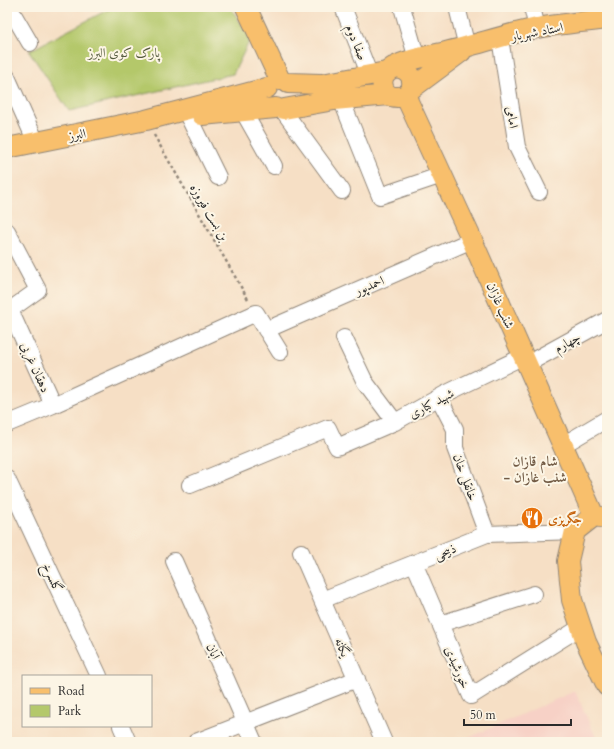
<svg xmlns="http://www.w3.org/2000/svg" width="614" height="749" font-family="Cardo,Amiri,serif">
  <rect width="100%" height="100%" fill="#fcf5e5"/>
  <filter id="ink" filterUnits="userSpaceOnUse"><feTurbulence type="fractalNoise" baseFrequency=".025" numOctaves="2"/><feDisplacementMap in="SourceGraphic" scale="8" xChannelSelector="R" yChannelSelector="G"/><feConvolveMatrix kernelMatrix="1 2 1 2 8 2 1 2 1" color-interpolation-filters="sRGB"/></filter>
  <filter id="wash" filterUnits="userSpaceOnUse"><feTurbulence type="fractalNoise" baseFrequency=".012" numOctaves="4" result="noise"/><feDisplacementMap in="SourceGraphic" scale="16" xChannelSelector="R" yChannelSelector="G"/><feGaussianBlur stdDeviation="0.9" result="paint"/><feColorMatrix in="noise" values="0 0 0 0 0 0 0 0 0 0 0 0 0 0 0 0 0 1.4 0 .05"/><feComposite in="paint" operator="in"/></filter>
  <g filter="url(#wash)">
    <rect width="100%" height="100%" fill="#f6dfc5"/>
    <path fill="#f7d1c6" d="M 575,691 L 598,742 L 459,742 Z"/>
    <path fill="#b4c86b" stroke="#707a4b" d="M 113,7 L 230,7 L 251,38 L 233,74 L 69,111 L 29,51 Z"/>
  </g>
  <g filter="url(#ink)">
    <g fill="none" stroke-linecap="round" stroke-linejoin="round">
      <g stroke="#908578" stroke-width="18">
        <path id="minor" d="M 9,7 L 30,43
          M 343,7 L 370,76
          M 402,7 L 417,59
          M 457,7 L 467,47
          M 532,7 L 537,28
          M 500,38 L 517,147 L 539,192
          M 7,77 L 36,142
          M 341,99 L 380,196 L 442,175
          M 282,109 L 342,191
          M 243,111 L 274,166
          M 188,116 L 218,177
          M 7,231 L 38,290 L 10,310 L 53,405 L 7,424
          M 266,330 L 472,240
          M 344,338 L 365,382 L 395,422
          M 527,364 L 607,320
          M 439,398 L 455,429 L 455,448 L 487,534
          M 53,405 L 256,313 L 280,352
          M 563,445 L 607,419
          M 7,479 L 99,676
          M 190,485 L 328,428 L 337,447 L 395,422 L 445,394 L 524,356
          M 301,552 L 384,742
          M 174,561 L 254,742
          M 414,563 L 471,696 L 581,627
          M 322,600 L 487,534 L 575,531
          M 440,624 L 534,594
          M 121,726 L 128,742
          M 196,742 L 357,679"/>
      </g>
      <g stroke="#908578" stroke-width="22">
        <path id="major" d="M 246,7 L 280,80
          M 393,67 C 420,68 416,98 397,97 C 395,97 390,96 388,95 C 381,89 380,77 388,71 C 401,60 429,56 446,52 C 476,45 507,34 537,28 C 560,24 584,22 607,19
          M 288,83 L 322,84 L 386,72
          M 411,89 L 461,52
          M 405,95 L 472,240 L 594,516
          M 284,109 L 334,100 L 389,95
          M 202,115 L 276,108
          M 7,148 L 146,120 L 267,88
          M 607,518 L 594,516 L 575,531 L 568,561 L 572,600 L 586,642 L 607,686"/>
      </g>
      <path stroke="#908578" stroke-width="2.5" stroke-dasharray="3 3" stroke-linecap="butt" d="M 154,135 L 249,301"/>
      <use href="#minor" stroke="#fff" stroke-width="16"/>
      <use href="#major" stroke="#f8bf6c" stroke-width="20"/>
    </g>
  </g>
  <defs>
    <g id="restaurant-disc" transform="scale(1.15)"><circle r="9.5" fill="#e8710a" stroke="#fcf5e5"/><path d="M-5-6h1v4h1v-4h1v4h1v-4h1v5L-1.5 .5V6h-2V.5L-5-1ZM5-6V6H3V1.5H1.5Q1.5-4 5-6Z" fill="#fff"/></g>
  </defs>
  <g fill-rule="evenodd">
    <use href="#restaurant-disc" x="532" y="518"/>
  </g>
  <g text-anchor="middle" stroke-width="4" stroke-linejoin="round" paint-order="stroke">
    <g font-size="13" fill="#2b2b2b" stroke="#fcf5e5">
      <text transform="translate(537 31) rotate(-11)" y="5">استاد شهریار</text>
      <text transform="translate(357 42) rotate(68)" y="5">صفا دوم</text>
      <text transform="translate(513 117) rotate(81)" y="5">امامی</text>
      <text transform="translate(77 134) rotate(-11)" y="5">البرز</text>
      <text transform="translate(210 212) rotate(60)" y="5">بن بست فیروزه</text>
      <text transform="translate(369 285) rotate(-23)" y="5">احمدپور</text>
      <text transform="translate(501 305) rotate(66)" y="5">شنب غازان</text>
      <text transform="translate(567 342) rotate(-29)" y="5">چهارم</text>
      <text transform="translate(36 367) rotate(66)" y="5">دهقان غربی</text>
      <text transform="translate(431 403) rotate(-28)" y="5">شهید کباری</text>
      <text transform="translate(466 477) rotate(70)" y="5">خانقلی خان</text>
      <text transform="translate(445 551) rotate(-22)" y="5">ذبیحی</text>
      <text transform="translate(53 577) rotate(65)" y="5">گلسرخ</text>
      <text transform="translate(343 647) rotate(67)" y="5">یگانه</text>
      <text transform="translate(214 651) rotate(66)" y="5">آبان</text>
      <text transform="translate(458 667) rotate(67)" y="5">خورشیدی</text>
    </g>
    <g font-size="13" fill="#545a3e" stroke="#fcf5e5">
      <text x="124" y="57">پارک کوی البرز</text>
    </g>
    <g font-size="13" font-weight="bold" fill="#c56008" stroke="#fcf5e5" text-anchor="start">
      <text x="548" y="523">جگرپزی</text>
    </g>
    <g font-size="14" font-weight="bold" fill="#725b45" stroke="#fcf5e5">
      <text x="535" y="466">شام قازان<tspan x="535" dy="16">- شنب غازان</tspan></text>
    </g>
  </g>
  <rect width="614" height="749" fill="none" stroke="#fcf5e5" stroke-width="24"/>
  <rect x="22" y="675" width="130" height="52" fill="#fcf5e5" stroke="#a8a49b"/>
  <rect x="30" y="688" width="20" height="6" fill="#f8bf6c" stroke="#a8a49b"/>
  <text x="58" y="695" font-size="12" fill="#2b2b2b">Road</text>
  <rect x="30" y="705" width="20" height="12" fill="#b4c86b" stroke="#a8a49b"/>
  <text x="58" y="715" font-size="12" fill="#2b2b2b">Park</text>
  <path d="M464 719v6h107v-6" fill="none" stroke="#2b2b2b" stroke-width="2"/>
  <text x="470" y="719" font-size="12" fill="#2b2b2b" stroke="#fcf5e5" stroke-width="3" paint-order="stroke">50 m</text>
</svg>
